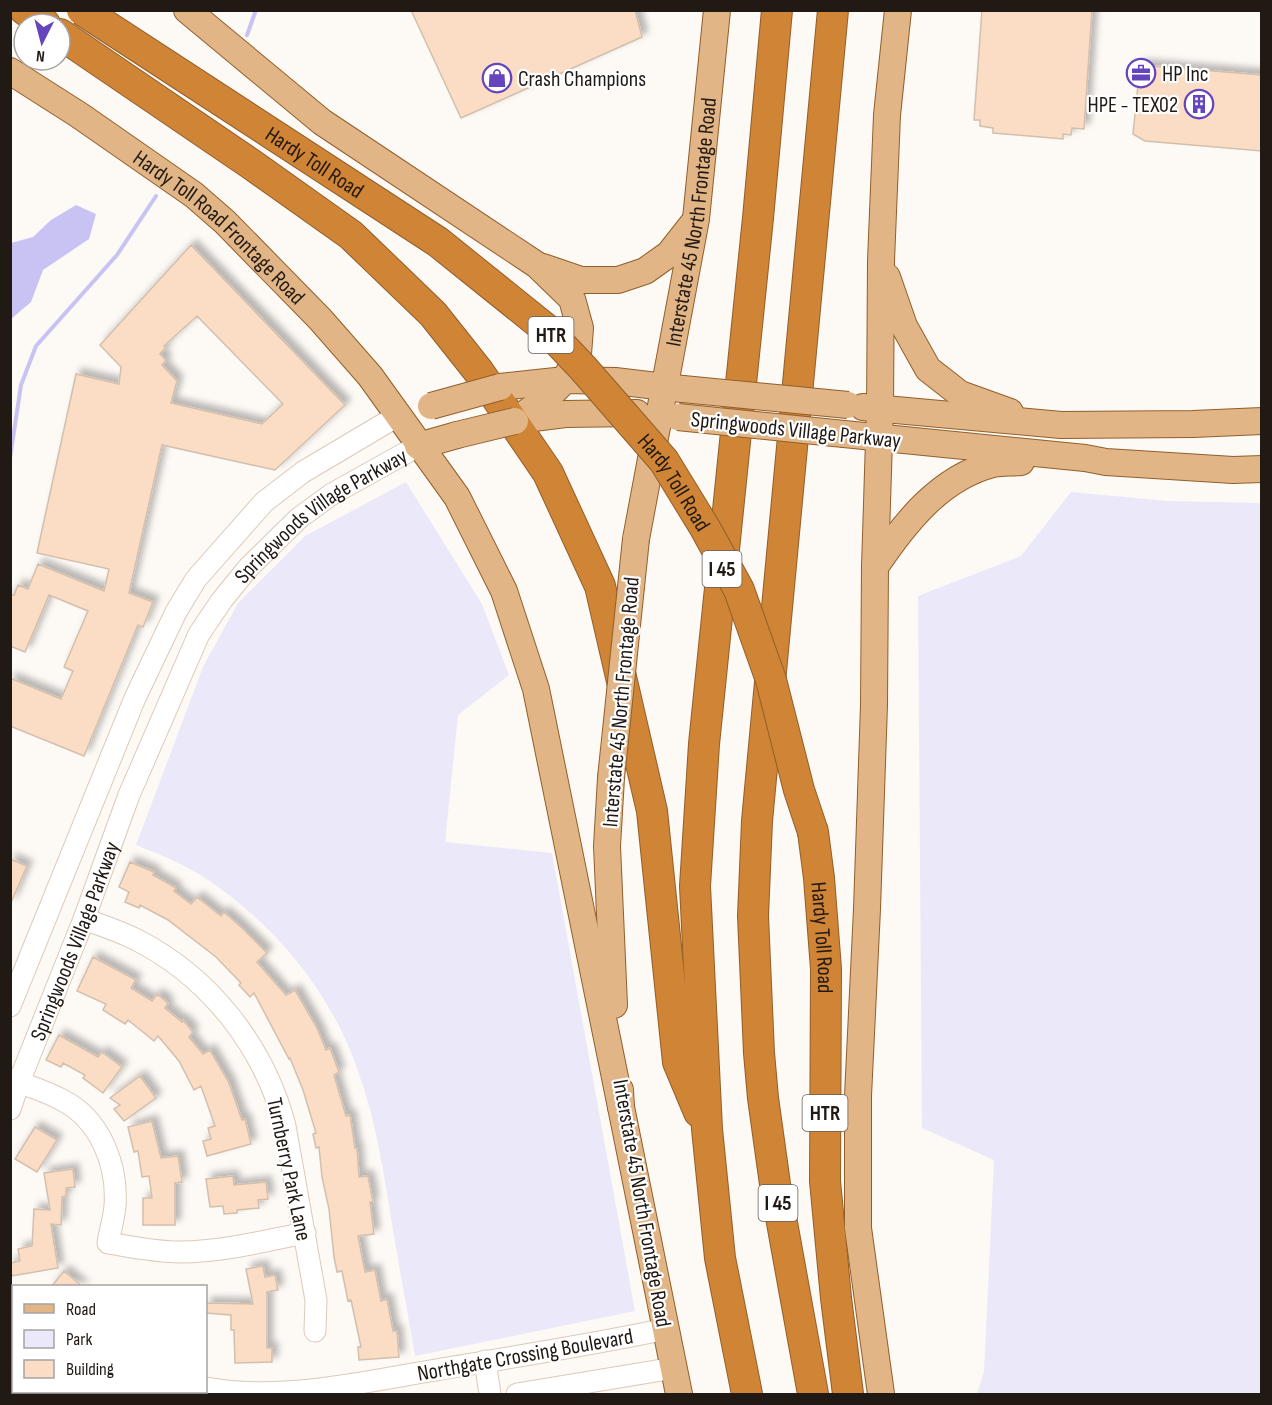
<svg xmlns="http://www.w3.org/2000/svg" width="1272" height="1405" font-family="'Sofia Sans Condensed',sans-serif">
  <defs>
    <filter id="shadow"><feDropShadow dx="5.5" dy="-5.5" stdDeviation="3" flood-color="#0004"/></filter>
  </defs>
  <rect width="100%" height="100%" fill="#fdf9f5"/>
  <path fill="#ebe9f9" d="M 406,482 L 482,604 L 509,675 L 458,715 L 445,842 L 552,853 L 635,1311 L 415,1356 C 408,1314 400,1272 393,1230 C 384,1176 377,1123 358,1071 C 331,991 273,922 202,876 C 181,863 159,854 136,845 L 203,667 L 238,603 L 305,536 Z
    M 1071,492 L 1168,501 L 1261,503 L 1261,1394 L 977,1394 L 984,1372 L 994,1160 L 922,1128 L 918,596 L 1021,556 Z"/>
  <path fill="#c9c3f4" d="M 76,205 L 96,214 L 89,239 L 43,270 L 31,302 L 11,319 L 11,243 L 33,237 L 51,220 Z"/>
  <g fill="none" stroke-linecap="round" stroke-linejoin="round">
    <path stroke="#c9c3f4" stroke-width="4" d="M 247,35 L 256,10
      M 10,458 L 21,385 L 36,346 L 117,255 L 156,196"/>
  </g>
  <path fill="#faddc4" stroke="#d3bfad" stroke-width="1.5" fill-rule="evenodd" filter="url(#shadow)" d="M 411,10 L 635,10 L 642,37 L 461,118 Z
    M 982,10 L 1092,10 L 1084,129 L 1072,128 L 1071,135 L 1063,134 L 1063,139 L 993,133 L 993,128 L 980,126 L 980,120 L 974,120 Z
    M 1140,65 L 1262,75 L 1262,151 L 1145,141 L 1133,134 Z
    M 191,245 L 345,405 L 275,470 L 162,445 L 129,593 L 153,602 L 143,627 L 138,625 L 84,756 L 10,726 L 10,678 L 61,699 L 73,671 L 64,667 L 88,611 L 49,595 L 25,652 L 10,646 L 10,594 L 14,595 L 18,585 L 28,589 L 38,564 L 104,591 L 109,569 L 37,553 L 76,374 L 119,384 L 121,367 L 100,345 ZM 197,316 L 283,404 L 262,424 L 171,403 L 177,381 L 162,365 L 166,360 L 160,354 L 166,347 L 164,346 Z
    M 10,859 L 27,866 L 10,905 Z
    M 130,862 L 154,872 L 153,875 L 176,888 L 174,891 L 191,904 L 197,897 L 221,916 L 224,912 L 242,928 L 267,953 L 257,962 L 286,995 L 295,990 L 317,1028 L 326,1050 L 330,1048 L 339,1072 L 334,1075 L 346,1116 L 350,1115 L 355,1148 L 357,1148 L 359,1177 L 368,1176 L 373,1202 L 370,1202 L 374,1234 L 358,1236 L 365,1272 L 375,1270 L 381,1301 L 387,1299 L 393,1331 L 397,1331 L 399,1357 L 359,1360 L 358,1347 L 361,1347 L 351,1300 L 348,1301 L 342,1271 L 337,1272 L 334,1257 L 329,1209 L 322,1177 L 319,1147 L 316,1148 L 313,1134 L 316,1133 L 303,1090 L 290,1058 L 289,1059 L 254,993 L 250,997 L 239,985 L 241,983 L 216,957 L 168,920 L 140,905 L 139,908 L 125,902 L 129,892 L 119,887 Z
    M 93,957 L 136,980 L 131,988 L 152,1001 L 157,994 L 168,1003 L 165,1008 L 182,1022 L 183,1020 L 193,1032 L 189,1037 L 203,1054 L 210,1050 L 229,1083 L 242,1120 L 245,1119 L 251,1144 L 207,1156 L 203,1141 L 211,1139 L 208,1128 L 215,1126 L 201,1086 L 194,1090 L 179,1061 L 158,1036 L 154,1041 L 128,1020 L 125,1024 L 103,1010 L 106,1004 L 77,991 Z
    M 59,1035 L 98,1057 L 102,1052 L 122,1067 L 103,1093 L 83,1078 L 85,1075 L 63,1063 L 61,1067 L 46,1060 Z
    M 140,1076 L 156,1098 L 124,1121 L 114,1109 L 120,1105 L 110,1098 Z
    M 152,1121 L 161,1158 L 178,1156 L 182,1182 L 175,1183 L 175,1225 L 143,1225 L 143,1198 L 152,1198 L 149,1176 L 142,1177 L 138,1151 L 134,1152 L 128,1127 Z
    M 35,1127 L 57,1140 L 37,1172 L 15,1159 Z
    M 73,1169 L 75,1187 L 66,1188 L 66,1196 L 62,1197 L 61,1225 L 51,1224 L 58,1268 L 12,1276 L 10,1263 L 20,1261 L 18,1249 L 32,1246 L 34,1209 L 50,1210 L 44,1173 Z
    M 233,1176 L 234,1185 L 266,1182 L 268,1199 L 258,1200 L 259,1208 L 237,1210 L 237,1213 L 224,1214 L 223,1206 L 210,1207 L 206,1179 Z
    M 263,1266 L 265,1277 L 275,1275 L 278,1290 L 267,1292 L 267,1348 L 272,1348 L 272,1362 L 235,1363 L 234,1330 L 231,1330 L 231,1315 L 206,1313 L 206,1303 L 253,1304 L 246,1269 Z
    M 64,1271 L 83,1287 L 51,1287 Z"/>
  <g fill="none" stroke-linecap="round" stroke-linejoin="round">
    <g stroke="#dec9b7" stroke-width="23">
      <g id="minor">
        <path d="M 84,919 C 101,925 119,931 135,939 C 209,976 264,1046 285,1126 L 316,1300 L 315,1331"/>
        <path d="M 10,1006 L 135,698 L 176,612 L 196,579 L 264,502 L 303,472 L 399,415"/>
        <path d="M 10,1079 C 28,1086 46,1091 62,1100 C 100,1119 118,1165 115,1206 C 114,1218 110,1231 108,1243 C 132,1247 156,1252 181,1252 C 223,1252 264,1241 305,1233"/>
        <path id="s1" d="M 10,1109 L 19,1082 L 84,919 L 129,795 L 199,634 L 222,600 L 248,568 L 299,518 L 332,494 L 418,446"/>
        <path d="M 10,1333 L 14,1334"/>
        <path d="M 485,1361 L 490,1394"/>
        <path d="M 10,1370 L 14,1371"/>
        <path d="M 206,1388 C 282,1402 361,1382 436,1370 C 513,1357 590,1345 666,1329"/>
        <path d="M 86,1392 L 97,1394"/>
        <path d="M 517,1394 L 674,1368"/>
      </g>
    </g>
    <g stroke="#925f2a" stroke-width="28">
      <g id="major">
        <path d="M 187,10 L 322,122 L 537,265 L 572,299 L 580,328 L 578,354 L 565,380 L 549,396 L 515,421"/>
        <path id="s2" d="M 10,71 L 79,115 L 194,195 L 225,222 L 320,319 L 370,376 L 457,497 L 504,591 L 536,689 L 621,1107"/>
        <path d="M 543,267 L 581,280 L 618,280 L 645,271 L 669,254 L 695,221"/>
        <path d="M 887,277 L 904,326 L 928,369 L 960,394 L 1010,412"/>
        <path d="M 500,387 L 565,380 L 615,381 L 682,389"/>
        <path d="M 863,407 L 1061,425 L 1193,424 L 1262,421"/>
        <path d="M 518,420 L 565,414 L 637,413"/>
        <path d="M 844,434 L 1085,458 L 1106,462 L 1233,470 L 1262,469"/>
        <path d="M 418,446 L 457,435"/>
        <path id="s3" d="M 636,539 L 696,219 L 717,10"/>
        <path d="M 875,567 C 904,524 939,478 993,464 C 1001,462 1012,463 1021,462"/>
        <path d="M 611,778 L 607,846 L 614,1005"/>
        <path d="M 620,1090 L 621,1107 L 679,1394"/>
        <path d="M 881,1394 L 858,1228 L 858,1096 L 867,909 L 874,705 L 875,567 L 880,408 L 881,261 L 887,115 L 898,10"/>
      </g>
    </g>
    <g stroke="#925f2a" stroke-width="32">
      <g id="highway">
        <path d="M 25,10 L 45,24"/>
        <path d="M 60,34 L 251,164 L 351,235 L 433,314 L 479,372 L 548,473 L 600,586 L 652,811 L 678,1062 L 699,1112"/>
        <path id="s4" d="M 813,832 L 819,878 L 826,969 L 825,1181 L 836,1298 L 848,1394"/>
        <path d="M 747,1394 L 720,1258 L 707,1129 L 695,886 L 704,744 L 758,218 L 777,10"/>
        <path d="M 813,1394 L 775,1184 L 763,1098 L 759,1053 L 753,916 L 757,821 L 833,10"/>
      </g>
    </g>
    <use href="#minor" stroke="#fff" stroke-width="21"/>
    <use href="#major" stroke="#e2b586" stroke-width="26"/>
    <use href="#highway" stroke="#cf8436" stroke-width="30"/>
    <g stroke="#925f2a" stroke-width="28" stroke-linecap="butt">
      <path id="major-bridge" d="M 683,389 L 848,405
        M 431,406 L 500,387
        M 678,417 L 844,434
        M 457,435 L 515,421
        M 611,778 L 636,539"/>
    </g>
    <g stroke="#925f2a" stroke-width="32" stroke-linecap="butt">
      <g id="highway-bridge">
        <path id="s5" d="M 82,10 L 438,242 L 545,328 L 583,368 L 664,461 L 705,528 L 739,590 L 771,680 L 799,790 L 813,832"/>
      </g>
    </g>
    <use href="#major-bridge" stroke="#e2b586" stroke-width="26"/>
    <use href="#highway-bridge" stroke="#cf8436" stroke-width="30"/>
  </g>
  <defs>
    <g id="office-ring" transform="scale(1.5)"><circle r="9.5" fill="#fff" stroke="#6445bd" stroke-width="1.5"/><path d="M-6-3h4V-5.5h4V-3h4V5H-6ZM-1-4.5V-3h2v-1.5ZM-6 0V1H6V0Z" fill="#6445bd"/></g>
    <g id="shop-ring" transform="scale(1.5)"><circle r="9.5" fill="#fff" stroke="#6445bd" stroke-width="1.5"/><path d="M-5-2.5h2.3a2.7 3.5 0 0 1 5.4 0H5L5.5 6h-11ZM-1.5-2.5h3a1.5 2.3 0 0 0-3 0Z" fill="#6445bd"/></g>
    <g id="building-ring" transform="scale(1.5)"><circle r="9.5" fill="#fff" stroke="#6445bd" stroke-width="1.5"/><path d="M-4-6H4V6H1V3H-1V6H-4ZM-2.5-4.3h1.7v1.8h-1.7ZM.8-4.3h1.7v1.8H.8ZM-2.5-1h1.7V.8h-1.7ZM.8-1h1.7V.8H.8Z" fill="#6445bd"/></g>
  </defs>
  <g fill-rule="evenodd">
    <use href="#office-ring" x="1141" y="73"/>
    <use href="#shop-ring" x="497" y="78"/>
    <use href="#building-ring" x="1199" y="104"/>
  </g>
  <g text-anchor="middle" stroke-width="4.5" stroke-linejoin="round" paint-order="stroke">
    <g fill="#fff" stroke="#645e5a" stroke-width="1.5">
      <rect x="528.5" y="317" width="45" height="36" rx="4.5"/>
      <rect x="702.5" y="551" width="39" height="36" rx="4.5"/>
      <rect x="802.5" y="1095" width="45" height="36" rx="4.5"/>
      <rect x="758.5" y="1185" width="39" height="36" rx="4.5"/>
    </g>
    <g font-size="21" font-weight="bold" fill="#211913">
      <text x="551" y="342">HTR</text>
      <text x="722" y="576">I 45</text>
      <text x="825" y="1120">HTR</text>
      <text x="778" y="1210">I 45</text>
    </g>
    <g font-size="22" fill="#211913" stroke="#fff" text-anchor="start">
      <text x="1162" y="81">HP Inc</text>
      <text x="518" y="86">Crash Champions</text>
      <text x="1178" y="112" text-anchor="end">HPE - TEX02</text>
    </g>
    <g font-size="22" fill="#211913" stroke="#fff">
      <text dy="8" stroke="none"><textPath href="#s5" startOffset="278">Hardy Toll Road</textPath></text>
      <text dy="8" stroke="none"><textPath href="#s3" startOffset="322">Interstate 45 North Frontage Road</textPath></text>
      <text dy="8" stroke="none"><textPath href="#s2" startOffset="262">Hardy Toll Road Frontage Road</textPath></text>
      <text transform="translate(796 429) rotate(6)" y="8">Springwoods Village Parkway</text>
      <text dy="8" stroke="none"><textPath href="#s5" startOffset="764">Hardy Toll Road</textPath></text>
      <text dy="8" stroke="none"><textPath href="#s1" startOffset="684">Springwoods Village Parkway</textPath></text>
      <text transform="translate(620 702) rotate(-85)" y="8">Interstate 45 North Frontage Road</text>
      <text dy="8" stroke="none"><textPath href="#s4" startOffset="106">Hardy Toll Road</textPath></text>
      <text dy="8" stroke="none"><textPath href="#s1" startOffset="180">Springwoods Village Parkway</textPath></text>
      <text transform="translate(290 1169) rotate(78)" y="8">Turnberry Park Lane</text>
      <text transform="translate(643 1203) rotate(80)" y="8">Interstate 45 North Frontage Road</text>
      <text transform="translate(525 1354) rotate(-10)" y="8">Northgate Crossing Boulevard</text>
    </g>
  </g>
  <rect width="1272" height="1405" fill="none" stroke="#211913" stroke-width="24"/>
  <rect x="12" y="1285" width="195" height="108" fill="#ffffff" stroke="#a6a3a1" stroke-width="1.5"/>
  <rect x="24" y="1304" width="30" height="9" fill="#e2b586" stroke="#a6a3a1" stroke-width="1.5"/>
  <text x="66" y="1315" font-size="18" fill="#211913">Road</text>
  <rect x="24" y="1330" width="30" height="18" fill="#ebe9f9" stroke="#a6a3a1" stroke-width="1.5"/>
  <text x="66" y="1345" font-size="18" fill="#211913">Park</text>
  <rect x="24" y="1360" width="30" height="18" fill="#faddc4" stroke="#a6a3a1" stroke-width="1.5"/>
  <text x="66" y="1375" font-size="18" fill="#211913">Building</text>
  <g transform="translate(42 42) rotate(186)"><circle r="28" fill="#ffffff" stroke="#a6a3a1" stroke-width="1.5"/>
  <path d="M0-4.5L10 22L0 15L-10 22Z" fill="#6445bd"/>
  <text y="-9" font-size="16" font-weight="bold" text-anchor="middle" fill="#211913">N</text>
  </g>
</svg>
